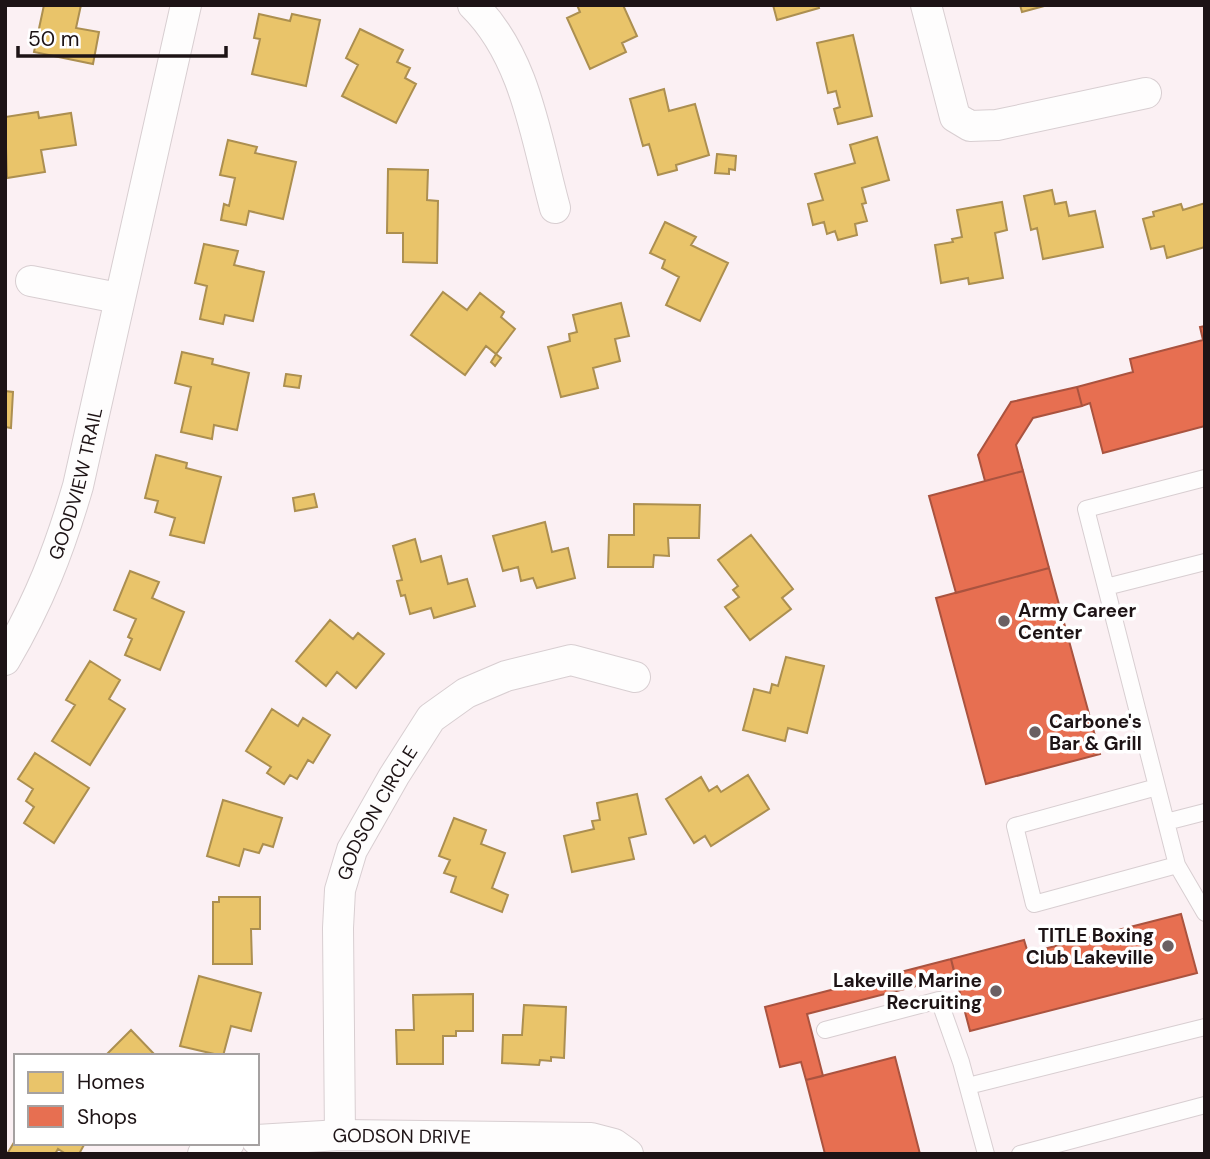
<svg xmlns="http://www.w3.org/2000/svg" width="1210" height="1159" font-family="'DM Sans',sans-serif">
  <rect width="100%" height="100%" fill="#fbf0f3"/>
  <path fill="#e9c46a" stroke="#ac8f50" stroke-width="2" d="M 44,5 L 81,5 L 76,28 L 99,32 L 93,64 L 34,52 Z
    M 577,5 L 623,5 L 637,36 L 622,43 L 626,52 L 590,69 L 567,18 L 580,12 Z
    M 773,5 L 818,5 L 819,8 L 777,20 Z
    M 1020,5 L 1048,5 L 1022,12 Z
    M 259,14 L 290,21 L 292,14 L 320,20 L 306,86 L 252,74 L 260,39 L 254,38 Z
    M 360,29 L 403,50 L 397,62 L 410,68 L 405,78 L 416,84 L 396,123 L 342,96 L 358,65 L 346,58 Z
    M 853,35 L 872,116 L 838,124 L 834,109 L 840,107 L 836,91 L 828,93 L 817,43 Z
    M 664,89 L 669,111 L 695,104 L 709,155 L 676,165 L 677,170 L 658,175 L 649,144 L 643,146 L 630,99 Z
    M 38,112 L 39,118 L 71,113 L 76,145 L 41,150 L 45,172 L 7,178 L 5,117 Z
    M 877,137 L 889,180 L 862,188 L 866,203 L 862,204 L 867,221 L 855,224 L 857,235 L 838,240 L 835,231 L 827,234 L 824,222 L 813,225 L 808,204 L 823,200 L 815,174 L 855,163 L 850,145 Z
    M 228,140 L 257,147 L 255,153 L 296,162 L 283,219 L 249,211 L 246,225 L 221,220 L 224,204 L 229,206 L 235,178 L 220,175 Z
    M 717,154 L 736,156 L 735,170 L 729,169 L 729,174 L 715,173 Z
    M 388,169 L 428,170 L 427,200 L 438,201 L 437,263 L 403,262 L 403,233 L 387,233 Z
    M 1052,190 L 1055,204 L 1066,202 L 1069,216 L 1095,211 L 1103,247 L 1043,259 L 1037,228 L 1031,230 L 1024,196 Z
    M 1002,202 L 1007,230 L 995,233 L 1003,278 L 969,284 L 968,278 L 941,283 L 935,245 L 953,242 L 952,239 L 962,237 L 957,210 Z
    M 1205,203 L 1205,247 L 1167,258 L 1164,246 L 1151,249 L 1143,219 L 1154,216 L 1153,212 L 1181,204 L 1183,210 Z
    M 665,222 L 696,237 L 691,245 L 728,263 L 700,321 L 666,305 L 679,277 L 662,268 L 665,260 L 650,253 Z
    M 204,244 L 238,251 L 234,265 L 264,272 L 253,321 L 225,315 L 223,324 L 200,319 L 207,286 L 195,283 Z
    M 443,292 L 467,310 L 480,293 L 504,312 L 501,317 L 515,329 L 496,354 L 486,346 L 465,375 L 411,335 Z
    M 621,303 L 629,336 L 615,339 L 620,361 L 593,368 L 598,388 L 561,397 L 548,347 L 570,341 L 569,334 L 577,332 L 573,315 Z
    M 182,352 L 213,359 L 212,364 L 249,373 L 237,430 L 214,425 L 212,439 L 181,432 L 191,387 L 175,383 Z
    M 496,354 L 501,358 L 495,366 L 491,362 Z
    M 286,374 L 301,376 L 299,388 L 284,386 Z
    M 5,391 L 13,392 L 11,428 L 5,427 Z
    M 156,455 L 187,463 L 186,468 L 221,477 L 204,543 L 170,535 L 175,518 L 155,512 L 158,501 L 145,498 Z
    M 314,494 L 317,507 L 295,511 L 293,498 Z
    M 634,504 L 700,505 L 699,538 L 668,538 L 669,556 L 654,555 L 653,567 L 608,567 L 609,535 L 634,535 Z
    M 545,522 L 552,552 L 568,548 L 575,578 L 537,588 L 533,578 L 521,581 L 518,567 L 503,571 L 493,536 Z
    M 751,535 L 793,589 L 782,598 L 791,609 L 750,640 L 725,607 L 739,597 L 733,590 L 738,586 L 718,560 Z
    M 415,539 L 421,562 L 441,556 L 448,584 L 467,579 L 475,606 L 434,618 L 431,608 L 410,614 L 405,595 L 401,596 L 397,581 L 402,580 L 393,546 Z
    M 130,571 L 159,582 L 152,598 L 184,612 L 160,670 L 125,655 L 132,639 L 128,637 L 136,619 L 114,610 Z
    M 330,620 L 353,639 L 358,633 L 384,654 L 356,688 L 337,672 L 326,686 L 296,661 Z
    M 786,657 L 824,666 L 807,733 L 788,728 L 785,741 L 743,730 L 754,689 L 770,693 L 772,684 L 778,686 Z
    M 90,661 L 120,680 L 109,699 L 125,709 L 90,765 L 52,741 L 75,705 L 66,700 Z
    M 272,709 L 298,726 L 303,718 L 330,735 L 313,763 L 308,760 L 297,779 L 290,775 L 284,784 L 267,773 L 271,767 L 246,751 Z
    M 35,753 L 89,788 L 54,843 L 24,823 L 34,807 L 26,801 L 33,789 L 18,779 Z
    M 748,775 L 769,809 L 711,846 L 705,836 L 694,843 L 666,799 L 701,777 L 709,791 L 717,786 L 721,792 Z
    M 637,794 L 646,834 L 629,838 L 634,859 L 572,872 L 564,836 L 594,829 L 592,821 L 600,820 L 597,803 Z
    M 223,800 L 282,818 L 273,847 L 263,844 L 259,853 L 244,849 L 239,866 L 207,856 Z
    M 454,818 L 486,830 L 481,844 L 505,853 L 492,888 L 508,895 L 502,912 L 451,892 L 456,877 L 444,873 L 450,860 L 439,856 Z
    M 219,897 L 260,897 L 260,929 L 251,929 L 252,964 L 213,964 L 213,902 L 219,902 Z
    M 199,976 L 261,993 L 251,1031 L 231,1026 L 223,1056 L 180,1046 Z
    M 473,994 L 473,1031 L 456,1031 L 456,1036 L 443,1036 L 443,1064 L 397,1064 L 396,1030 L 414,1030 L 413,995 Z
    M 524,1005 L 566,1007 L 564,1058 L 551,1057 L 551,1061 L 540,1060 L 539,1065 L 502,1063 L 503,1035 L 522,1035 Z
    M 131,1030 L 156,1056 L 105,1056 Z
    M 16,1139 L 16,1143 L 85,1143 L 79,1154 L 66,1154 L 58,1149 L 55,1154 L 7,1154 Z"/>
  <path fill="#e76f51" stroke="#aa533f" stroke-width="2" d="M 1205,326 L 1205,426 L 1103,453 L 1090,403 L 1082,406 L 1077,387 L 1133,372 L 1130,359 L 1203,340 L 1200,327 Z
    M 1077,387 L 1082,406 L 1033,418 L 1016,445 L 1023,471 L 985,481 L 978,455 L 1011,402 Z
    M 1023,471 L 1049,568 L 956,593 L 929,496 Z
    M 1049,568 L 1100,754 L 986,784 L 936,598 Z
    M 1181,914 L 1197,973 L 970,1031 L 951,959 L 1024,940 L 1028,953 Z
    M 951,959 L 955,976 L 807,1014 L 823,1076 L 806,1080 L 801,1062 L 780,1067 L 765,1007 Z
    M 895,1057 L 920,1154 L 825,1154 L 806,1080 Z"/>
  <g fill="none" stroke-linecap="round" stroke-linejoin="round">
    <g stroke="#d8ced1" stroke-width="18">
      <path id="lane" d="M 1205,478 L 1086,509 L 1177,865 L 1205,913
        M 1106,587 L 1205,562
        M 1157,787 L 1015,826 L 1034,904 L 1177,865
        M 1166,822 L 1205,812
        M 825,1030 L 939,1000 L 961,1062 L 986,1154
        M 968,1086 L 1205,1027
        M 1020,1154 L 1205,1105"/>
    </g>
    <g stroke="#d8ced1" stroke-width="32">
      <g id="street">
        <path d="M 473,5 C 526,57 536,139 555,208"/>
        <path d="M 926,5 L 955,117 L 970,126 L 997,125 L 1146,93"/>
        <path d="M 31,281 L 118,298"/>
        <path id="s1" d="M 5,660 C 39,602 59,551 78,486 L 186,5"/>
        <path id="s2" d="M 340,1135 L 338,928 L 340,890 L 352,850 L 394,776 L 431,718 L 466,693 L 506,676 L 571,660 L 635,677"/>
        <path id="s3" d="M 257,1140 L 340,1135 L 591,1138 L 614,1144 L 628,1154"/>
        <path d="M 203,1154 L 229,1143"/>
      </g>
    </g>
    <use href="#lane" stroke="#fefdfd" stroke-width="16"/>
    <use href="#street" stroke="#fefdfd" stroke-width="30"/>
  </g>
  <g fill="#6b6063" stroke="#fff" stroke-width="2.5">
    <circle cx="1004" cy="621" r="7"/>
    <circle cx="1035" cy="732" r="7"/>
    <circle cx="1168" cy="946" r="7"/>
    <circle cx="996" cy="991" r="7"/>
  </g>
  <g text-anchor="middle" stroke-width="7" stroke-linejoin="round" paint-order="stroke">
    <g font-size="19" fill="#1d1315" stroke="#fff">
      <text dy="7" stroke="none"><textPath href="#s1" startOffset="191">GOODVIEW TRAIL</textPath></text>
      <text dy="7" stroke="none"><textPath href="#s2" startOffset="331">GODSON CIRCLE</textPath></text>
      <text dy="7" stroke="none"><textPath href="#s3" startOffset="145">GODSON DRIVE</textPath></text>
    </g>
    <g font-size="19" font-weight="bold" fill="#1d1315" stroke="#fff" text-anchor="start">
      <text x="1018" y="617">Army Career<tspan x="1018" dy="22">Center</tspan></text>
      <text x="1049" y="728">Carbone's<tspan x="1049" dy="22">Bar &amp; Grill</tspan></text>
      <text x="1154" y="942" text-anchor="end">TITLE Boxing<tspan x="1154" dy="22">Club Lakeville</tspan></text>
      <text x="982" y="987" text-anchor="end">Lakeville Marine<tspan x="982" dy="22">Recruiting</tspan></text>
    </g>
  </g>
  <rect width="1210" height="1159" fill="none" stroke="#1d1315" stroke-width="14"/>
  <rect x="14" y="1054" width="245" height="91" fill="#ffffff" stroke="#a5a1a1" stroke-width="2"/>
  <rect x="28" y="1072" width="35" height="21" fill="#e9c46a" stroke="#a5a1a1" stroke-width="2"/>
  <text x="77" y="1089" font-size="21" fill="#1d1315">Homes</text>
  <rect x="28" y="1106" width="35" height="21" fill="#e76f51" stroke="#a5a1a1" stroke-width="2"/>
  <text x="77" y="1124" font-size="21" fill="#1d1315">Shops</text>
  <path d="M18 46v10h208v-10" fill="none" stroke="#1d1315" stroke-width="3.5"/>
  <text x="28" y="46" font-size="21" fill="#1d1315" stroke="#ffffff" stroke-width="5" paint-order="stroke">50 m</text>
</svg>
